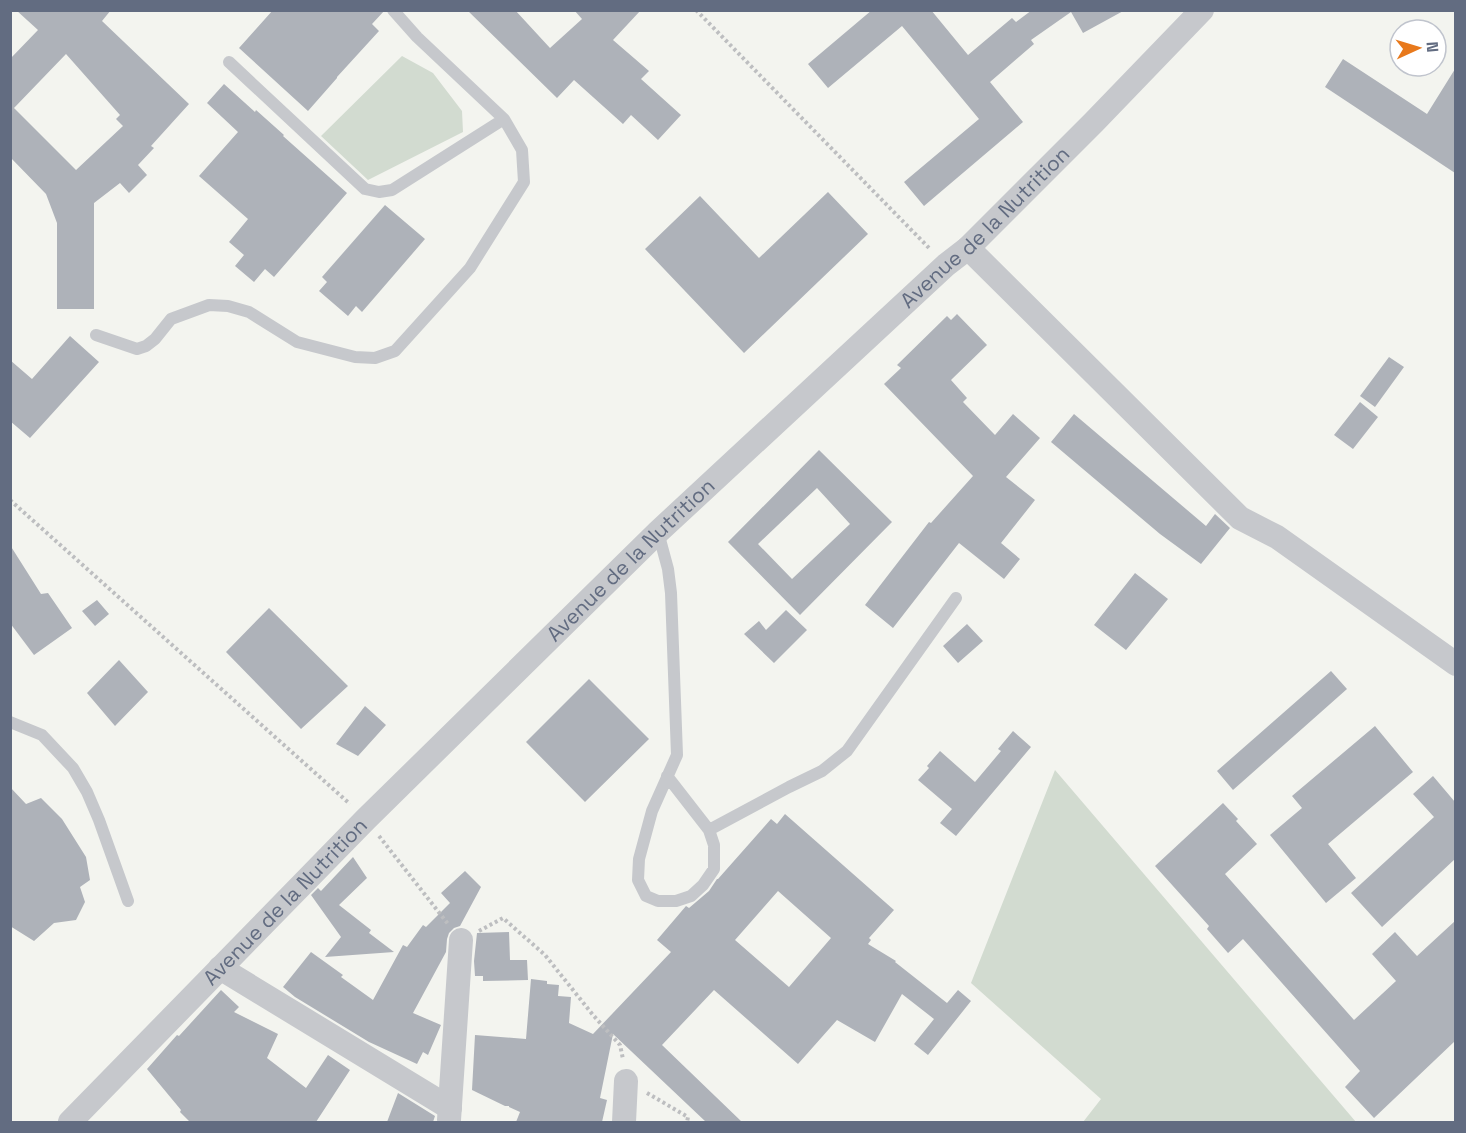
<svg xmlns="http://www.w3.org/2000/svg" width="1466" height="1133" font-family="'Space Grotesk',sans-serif">
  <rect width="100%" height="100%" fill="#f3f4ef"/>
  <path fill="#d2dbd0" d="M 402,56 L 433,73 L 462,111 L 463,132 L 368,180 L 321,136 Z
    M 1055,770 L 1356,1122 L 1083,1122 L 1101,1099 L 971,983 Z"/>
  <path fill="#aeb2b9" fill-rule="evenodd" d="M 16,10 L 111,10 L 102,21 L 189,104 L 151,146 L 154,148 L 138,165 L 147,175 L 129,193 L 120,183 L 94,203 L 94,309 L 57,309 L 57,223 L 46,194 L 10,157 L 10,59 L 38,30 ZM 66,54 L 120,115 L 116,119 L 123,126 L 76,170 L 14,108 Z
    M 273,10 L 385,10 L 372,24 L 379,31 L 337,77 L 337,78 L 308,111 L 239,48 Z
    M 467,10 L 515,10 L 550,48 L 582,19 L 574,10 L 641,10 L 613,40 L 649,71 L 641,79 L 681,115 L 658,140 L 631,115 L 623,124 L 574,80 L 557,98 Z
    M 872,10 L 931,10 L 968,55 L 1012,18 L 1016,22 L 1032,10 L 1125,10 L 1083,33 L 1071,12 L 1031,40 L 1034,44 L 990,82 L 1023,122 L 924,206 L 904,182 L 979,119 L 902,26 L 828,88 L 808,64 Z
    M 1343,59 L 1427,114 L 1455,69 L 1455,173 L 1325,87 Z
    M 224,84 L 255,112 L 256,110 L 284,135 L 283,136 L 347,193 L 274,277 L 265,269 L 254,282 L 235,266 L 244,255 L 229,242 L 248,219 L 199,176 L 238,132 L 207,103 Z
    M 828,192 L 868,234 L 744,353 L 645,249 L 700,196 L 759,258 Z
    M 385,205 L 425,239 L 362,312 L 356,306 L 348,316 L 319,291 L 327,282 L 322,277 Z
    M 957,314 L 987,345 L 951,380 L 967,398 L 963,402 L 995,435 L 1013,414 L 1040,438 L 1006,477 L 1035,500 L 1001,543 L 1020,559 L 1004,579 L 959,543 L 893,628 L 865,605 L 929,522 L 931,523 L 973,476 L 884,384 L 901,368 L 897,365 L 947,316 L 951,320 Z
    M 70,336 L 99,362 L 30,438 L 10,421 L 10,360 L 32,379 Z
    M 1389,357 L 1404,367 L 1375,407 L 1360,396 Z
    M 1360,402 L 1378,417 L 1353,449 L 1334,435 Z
    M 1074,414 L 1206,526 L 1215,514 L 1230,528 L 1201,564 L 1160,534 L 1051,442 Z
    M 819,450 L 892,522 L 800,615 L 728,542 ZM 817,488 L 850,524 L 792,579 L 758,544 Z
    M 10,545 L 41,594 L 48,593 L 72,628 L 34,655 L 10,623 Z
    M 1135,573 L 1168,599 L 1126,650 L 1094,625 Z
    M 97,600 L 109,614 L 95,626 L 82,611 Z
    M 269,608 L 348,686 L 301,729 L 226,652 Z
    M 786,610 L 807,630 L 774,663 L 744,634 L 759,621 L 766,630 Z
    M 967,624 L 983,641 L 958,663 L 943,646 Z
    M 119,660 L 148,692 L 115,726 L 87,693 Z
    M 1331,671 L 1347,689 L 1233,790 L 1217,771 Z
    M 589,679 L 649,739 L 585,802 L 526,742 Z
    M 365,706 L 386,725 L 358,756 L 336,744 Z
    M 1375,726 L 1413,772 L 1328,844 L 1356,878 L 1326,903 L 1270,835 L 1302,808 L 1292,796 Z
    M 1013,731 L 1031,747 L 956,836 L 940,823 L 952,809 L 918,780 L 929,768 L 927,766 L 940,751 L 975,782 L 1001,751 L 998,749 Z
    M 1433,776 L 1455,802 L 1455,859 L 1382,927 L 1351,893 L 1434,817 L 1413,794 Z
    M 10,787 L 26,804 L 41,798 L 62,819 L 86,857 L 90,880 L 80,887 L 85,902 L 76,920 L 54,923 L 34,941 L 10,926 Z
    M 1223,803 L 1238,819 L 1236,821 L 1257,844 L 1225,874 L 1354,1020 L 1396,981 L 1372,954 L 1395,932 L 1417,956 L 1455,921 L 1455,1041 L 1374,1118 L 1345,1087 L 1360,1071 L 1243,939 L 1228,953 L 1207,929 L 1209,926 L 1155,866 Z
    M 785,814 L 894,910 L 869,938 L 871,940 L 868,944 L 896,961 L 895,962 L 947,1003 L 958,990 L 971,1001 L 928,1055 L 914,1044 L 934,1019 L 902,994 L 875,1042 L 837,1020 L 798,1064 L 714,990 L 662,1045 L 742,1122 L 706,1122 L 613,1034 L 600,1098 L 607,1100 L 602,1122 L 516,1122 L 520,1112 L 509,1107 L 509,1106 L 505,1106 L 472,1090 L 475,1035 L 526,1039 L 531,979 L 547,981 L 547,984 L 559,985 L 558,996 L 571,997 L 569,1023 L 593,1034 L 671,952 L 657,940 L 686,906 L 689,908 L 709,891 L 717,879 L 718,879 L 771,819 L 777,824 ZM 778,891 L 831,938 L 789,987 L 735,940 Z
    M 353,857 L 367,878 L 339,905 L 371,930 L 369,933 L 394,952 L 325,957 L 341,937 L 311,895 L 318,888 L 321,891 Z
    M 465,871 L 481,887 L 460,926 L 454,928 L 449,933 L 447,939 L 446,952 L 413,1013 L 441,1025 L 428,1055 L 423,1052 L 417,1064 L 369,1042 L 295,997 L 283,987 L 311,952 L 343,975 L 341,977 L 373,1000 L 403,945 L 407,947 L 423,925 L 426,927 L 450,903 L 441,893 Z
    M 509,932 L 510,960 L 527,960 L 528,980 L 483,981 L 483,976 L 475,976 L 474,961 L 477,933 Z
    M 221,990 L 239,1007 L 234,1012 L 278,1034 L 267,1058 L 306,1088 L 328,1055 L 350,1070 L 316,1122 L 190,1122 L 180,1112 L 181,1110 L 147,1069 L 177,1035 L 179,1036 Z
    M 398,1093 L 435,1116 L 433,1122 L 387,1122 Z"/>
  <g fill="none" stroke-linecap="round" stroke-linejoin="round">
    <path stroke="#bdbec0" stroke-width="4" stroke-dasharray="3 3" stroke-linecap="butt" d="M 696,10 L 931,250
      M 10,500 L 350,804
      M 379,836 L 448,924
      M 479,931 L 503,918 L 545,955 L 593,1015 L 620,1045 L 623,1059
      M 647,1093 L 688,1117 L 687,1122"/>
    <path stroke="#c6c8cc" stroke-width="12" d="M 229,62 L 365,189 L 379,192 L 392,190 L 504,119
      M 96,335 L 137,349 L 146,346 L 155,339 L 171,319 L 209,305 L 228,306 L 249,312 L 297,342 L 355,357 L 375,358 L 395,351 L 470,268 L 524,182 L 522,150 L 504,119 L 417,37 L 393,10
      M 658,532 L 668,569 L 671,593 L 677,755 L 652,811 L 639,859 L 638,880 L 646,896 L 658,901 L 676,901 L 691,896 L 703,885 L 714,869 L 714,845 L 709,830 L 667,776
      M 10,722 L 42,735 L 73,768 L 87,792 L 99,820 L 128,901
      M 709,830 L 789,787 L 822,771 L 847,751 L 956,598"/>
    <g stroke="#c6c8cc" stroke-width="24">
      <path d="M 968,248 L 1240,518 L 1277,537 L 1456,664"/>
      <path d="M 220,968 L 450,1108"/>
      <path d="M 449,1120 L 461,940"/>
      <path id="s1" d="M 70,1122 L 366,819 L 658,532 L 946,265 L 968,248 L 1094,122 L 1202,10"/>
      <path d="M 624,1122 L 626,1081"/>
    </g>
  </g>
  <g text-anchor="middle" stroke-width="6" stroke-linejoin="round" paint-order="stroke">
    <g font-size="21" fill="#626c81" stroke="#fff">
      <text dy="7" stroke="none"><textPath href="#s1" startOffset="1280">Avenue de la Nutrition</textPath></text>
      <text dy="7" stroke="none"><textPath href="#s1" startOffset="794">Avenue de la Nutrition</textPath></text>
      <text dy="7" stroke="none"><textPath href="#s1" startOffset="308">Avenue de la Nutrition</textPath></text>
    </g>
  </g>
  <rect width="1466" height="1133" fill="none" stroke="#626c81" stroke-width="24"/>
  <g transform="translate(1418 48) rotate(86)"><circle r="28" fill="#ffffff" stroke="#c0c4cd" stroke-width="1.5"/>
  <path d="M0-4.5L10 22L0 15L-10 22Z" fill="#e8791c"/>
  <text y="-9" font-size="16" font-weight="bold" text-anchor="middle" fill="#626c81">N</text>
  </g>
</svg>
